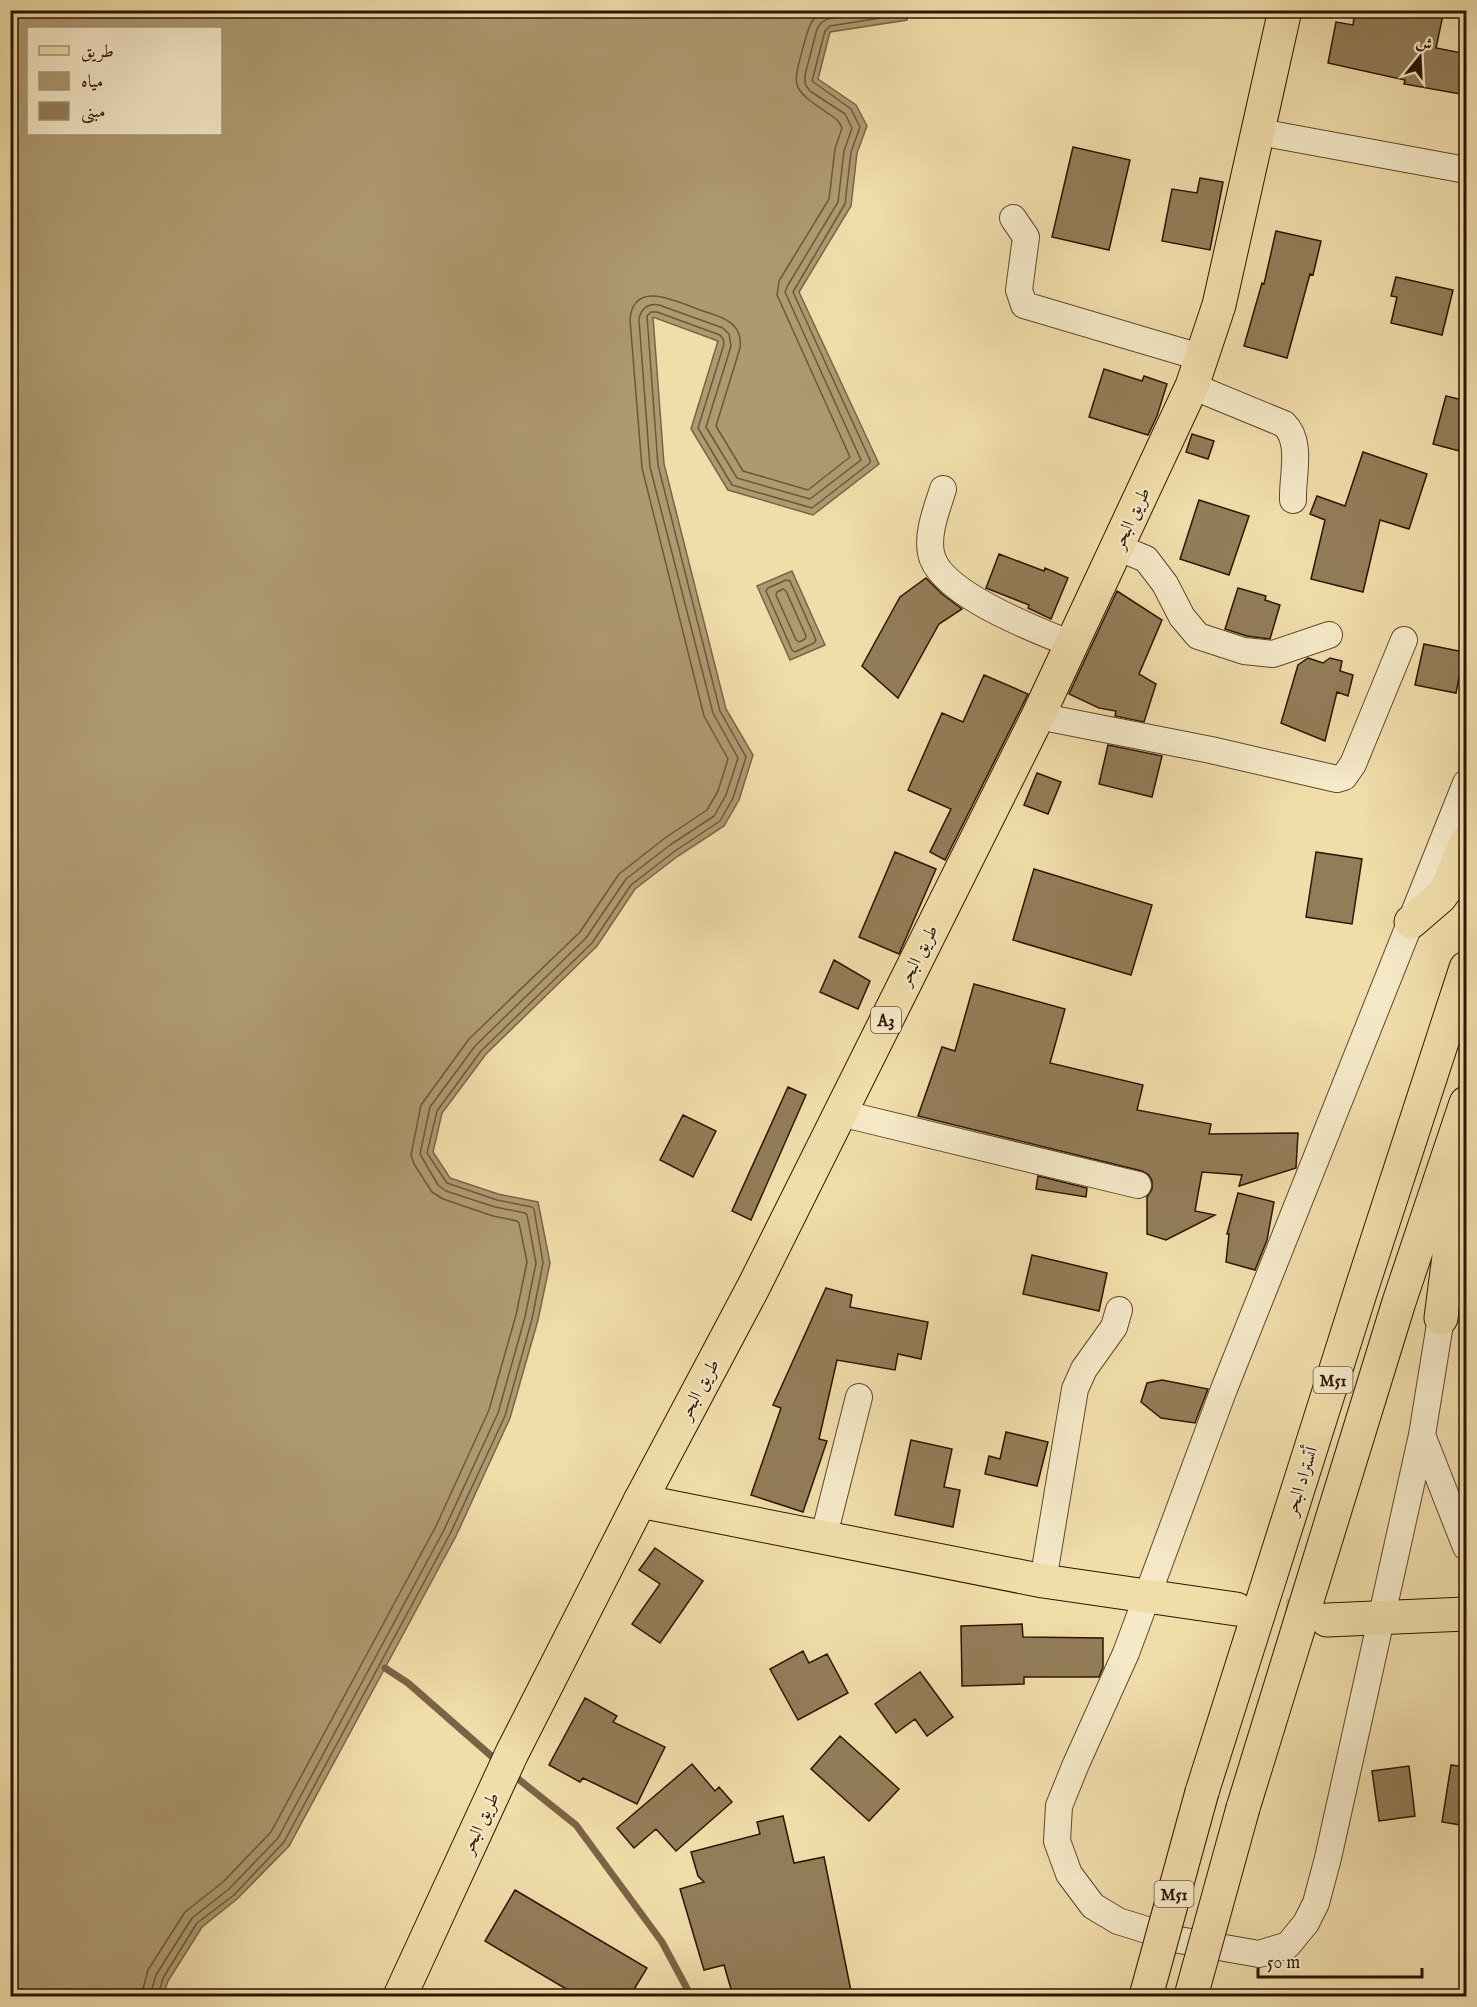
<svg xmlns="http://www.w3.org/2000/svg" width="1477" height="2007" font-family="'IM FELL English',Amiri,serif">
  <rect width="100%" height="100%" fill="#f0ddaa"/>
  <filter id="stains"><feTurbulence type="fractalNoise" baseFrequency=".00333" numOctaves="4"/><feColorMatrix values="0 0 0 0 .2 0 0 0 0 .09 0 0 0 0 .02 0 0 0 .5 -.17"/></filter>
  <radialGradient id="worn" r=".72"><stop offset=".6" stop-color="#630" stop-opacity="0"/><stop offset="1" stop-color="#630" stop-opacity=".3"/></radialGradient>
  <path fill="#ae9971" stroke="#7b6444" stroke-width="1.5" fill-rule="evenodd" d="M 11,10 L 907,11 L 907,20 L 830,32 L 818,79 L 856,105 L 867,126 L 857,153 L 851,206 L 799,292 L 879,464 L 813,515 L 728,490 L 691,429 L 718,341 L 653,317 L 664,464 L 726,709 L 753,755 L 739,800 L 724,826 L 678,856 L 635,889 L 597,946 L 486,1054 L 442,1113 L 433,1152 L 450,1178 L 498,1194 L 538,1202 L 550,1263 L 538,1320 L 510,1418 L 456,1536 L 289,1846 L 237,1899 L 202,1927 L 168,1981 L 163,1996 L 11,1996 ZM 28,28 L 220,28 L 220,134 L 28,134 Z
    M 792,571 L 825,645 L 790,660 L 757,586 Z"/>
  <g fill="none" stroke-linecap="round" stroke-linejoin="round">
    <path stroke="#6e5739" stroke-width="1.5" d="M 786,580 L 790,581 L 816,640 L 814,643 L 795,652 L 792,650 L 766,591 L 768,588 Z
      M 783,589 L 786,591 L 806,636 L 805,639 L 799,642 L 796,640 L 776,595 L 777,592 Z
      M 141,1996 L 148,1970 L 185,1912 L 223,1882 L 271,1832 L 436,1526 L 489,1410 L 516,1315 L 527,1262 L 519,1223 L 517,1221 L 493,1216 L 443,1199 L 432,1192 L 414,1164 L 411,1155 L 421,1105 L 469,1039 L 580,932 L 619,874 L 665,838 L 707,810 L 718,791 L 728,759 L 704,716 L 642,468 L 630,320 C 633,278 678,302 700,310 C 711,314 726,317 734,326 C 740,332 741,340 740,348 L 716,426 L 743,471 L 808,490 L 850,457 L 777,295 L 779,281 L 829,199 L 835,149 L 842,128 C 839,120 834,117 826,112 C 789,87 793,86 804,44 C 808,30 810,17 825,10
      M 150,1996 L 156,1975 L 192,1918 L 229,1889 L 278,1838 L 444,1530 L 498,1413 L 525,1317 L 536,1263 L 527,1215 L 525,1213 L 495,1207 L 446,1191 L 438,1185 L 420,1154 L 430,1107 L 475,1046 L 586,938 L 626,879 L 670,845 L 714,816 L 726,795 L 738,758 L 713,713 L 650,467 L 639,320 C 640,309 648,303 659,305 L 723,328 L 729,334 L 731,346 L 706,427 L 737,478 L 810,499 L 861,460 L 785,292 L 788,285 L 838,202 L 844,151 L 852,128 L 845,114 L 810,91 L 805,84 L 805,75 L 817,29 L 821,23 L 827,19 L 880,10
      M 158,1996 L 163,1978 L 197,1923 L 234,1895 L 284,1842 L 450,1534 L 505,1416 L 532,1319 L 543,1263 L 534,1209 L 532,1207 L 497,1200 L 447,1183 L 427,1153 L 437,1111 L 481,1051 L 592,943 L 631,885 L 675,851 L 720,821 L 733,798 L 746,757 L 720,711 L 658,465 L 647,316 L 651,312 L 657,312 L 720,335 L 723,339 L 724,344 L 698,428 L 732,485 L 812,508 L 870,463 L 870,460 L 793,292 L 845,204 L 851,152 L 860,127 L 851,109 L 812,81 L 825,31 L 830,26 L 899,15 L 901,10"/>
    <path stroke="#7b6444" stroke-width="7" d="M 385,1668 L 408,1683 L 497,1761
      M 512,1774 L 576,1825 L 662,1942 L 691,1996"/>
  </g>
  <path fill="#937d59" stroke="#2e1501" stroke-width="1.5" d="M 1355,10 L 1444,10 L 1436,48 L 1467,54 L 1460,94 L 1404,84 L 1405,80 L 1328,63 L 1336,22 L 1353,25 Z
    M 1073,147 L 1130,160 L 1109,250 L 1052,237 Z
    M 1200,178 L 1223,182 L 1210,250 L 1162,241 L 1172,189 L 1197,193 Z
    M 1276,231 L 1321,241 L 1313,275 L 1310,274 L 1287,358 L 1244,346 L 1262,283 L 1264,284 Z
    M 1396,277 L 1453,290 L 1442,335 L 1391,323 L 1397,297 L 1391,296 Z
    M 1104,369 L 1142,381 L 1144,376 L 1167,384 L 1157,416 L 1148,435 L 1089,417 Z
    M 1446,396 L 1467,401 L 1467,453 L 1433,444 Z
    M 1192,434 L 1214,441 L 1208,459 L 1186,452 Z
    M 1363,452 L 1427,474 L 1409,529 L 1380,520 L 1363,592 L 1311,579 L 1325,520 L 1310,514 L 1317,496 L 1345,506 Z
    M 1199,500 L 1249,516 L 1229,575 L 1180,559 Z
    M 999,554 L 1044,571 L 1045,568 L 1068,578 L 1051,619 L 1028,608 L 1029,605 L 986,588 Z
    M 926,578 L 942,594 L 962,609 L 939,624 L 898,698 L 862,666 L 900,597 Z
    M 1238,588 L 1266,596 L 1265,600 L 1280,605 L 1270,639 L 1247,636 L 1225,629 Z
    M 1117,591 L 1162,620 L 1139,674 L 1156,684 L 1144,722 L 1115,716 L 1116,711 L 1099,708 L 1069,694 Z
    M 1424,644 L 1464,652 L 1456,693 L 1415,685 Z
    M 1308,658 L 1323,663 L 1330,658 L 1342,661 L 1340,671 L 1353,675 L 1348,696 L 1337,692 L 1325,741 L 1281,723 L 1298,665 Z
    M 984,675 L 1028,694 L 945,860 L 930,852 L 951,809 L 908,790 L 942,713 L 963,722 Z
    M 1108,745 L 1162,756 L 1152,797 L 1099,784 Z
    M 1037,773 L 1061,782 L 1048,814 L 1024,805 Z
    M 895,852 L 936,869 L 899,954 L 859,937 Z
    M 1316,852 L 1362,859 L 1352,924 L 1306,917 Z
    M 1034,869 L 1152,905 L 1131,975 L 1013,940 Z
    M 834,960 L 870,981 L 858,1009 L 820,992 Z
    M 974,984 L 1065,1009 L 1050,1063 L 1143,1085 L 1137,1110 L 1211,1124 L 1209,1134 L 1298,1133 L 1296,1168 L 1239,1186 L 1242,1175 L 1202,1172 L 1195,1211 L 1215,1215 L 1166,1240 L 1147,1234 L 1147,1197 L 1152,1189 L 1152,1181 L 1149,1175 L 1142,1171 L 918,1116 L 942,1047 L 955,1051 Z
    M 788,1087 L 806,1095 L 751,1220 L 732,1211 Z
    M 683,1115 L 716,1131 L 693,1177 L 660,1160 Z
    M 1038,1176 L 1087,1188 L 1086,1197 L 1036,1189 Z
    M 1238,1193 L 1274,1202 L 1267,1240 L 1255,1270 L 1226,1262 L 1229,1234 L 1227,1234 Z
    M 1032,1255 L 1107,1273 L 1099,1311 L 1023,1294 Z
    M 826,1288 L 852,1295 L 850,1307 L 928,1322 L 921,1359 L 898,1354 L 895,1370 L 837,1360 L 819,1439 L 827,1441 L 803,1512 L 751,1495 L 781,1408 L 773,1405 Z
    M 1162,1380 L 1208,1389 L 1195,1423 L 1161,1418 L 1141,1402 L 1147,1383 Z
    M 1006,1432 L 1048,1442 L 1037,1486 L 985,1474 L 989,1456 L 1000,1459 Z
    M 911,1440 L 952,1449 L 944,1487 L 960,1490 L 953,1527 L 895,1515 Z
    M 655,1548 L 703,1581 L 660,1643 L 632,1624 L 660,1584 L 639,1570 Z
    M 1022,1624 L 1023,1637 L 1103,1638 L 1103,1667 L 1099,1677 L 1024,1677 L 1024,1684 L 962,1686 L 961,1626 Z
    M 803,1651 L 809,1663 L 827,1654 L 848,1693 L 798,1720 L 770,1669 Z
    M 920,1672 L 953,1717 L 927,1736 L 915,1719 L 896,1733 L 875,1704 Z
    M 585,1698 L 617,1716 L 613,1722 L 665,1747 L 637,1804 L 583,1778 L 580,1782 L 549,1765 Z
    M 840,1736 L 899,1789 L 869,1821 L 811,1769 Z
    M 692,1764 L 715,1791 L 719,1787 L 732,1802 L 676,1851 L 656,1829 L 634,1848 L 617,1828 Z
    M 1451,1765 L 1467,1767 L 1467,1826 L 1442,1822 Z
    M 1409,1766 L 1415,1816 L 1379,1821 L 1372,1771 Z
    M 783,1816 L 794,1863 L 824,1857 L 852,1996 L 733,1996 L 724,1965 L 704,1970 L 680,1889 L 704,1882 L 698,1876 L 691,1852 L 760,1834 L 757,1822 Z
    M 515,1890 L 647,1968 L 630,1996 L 578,1996 L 485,1941 Z"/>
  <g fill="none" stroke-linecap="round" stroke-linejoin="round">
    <path stroke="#c9b588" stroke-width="33" stroke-dasharray="33 16" stroke-linecap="butt" d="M 1236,1609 L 1327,1620"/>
    <g stroke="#5e472b" stroke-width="28">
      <path id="minor" d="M 1259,132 L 1466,170
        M 1013,218 L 1026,237 L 1019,290 L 1024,305 L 1203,358
        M 1192,386 L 1284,424 C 1303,442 1292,476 1293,500
        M 943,489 C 937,509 927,532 931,553 C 938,593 1036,630 1071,644
        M 1117,547 L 1146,559 L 1165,584 L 1182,617 L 1198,636 L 1244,651 L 1273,654 L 1329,635
        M 1038,716 L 1211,750 L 1337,779 L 1344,777 L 1353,764 L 1404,640
        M 1466,783 L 1224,1389 L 1126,1653 L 1076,1764 L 1059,1806 L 1057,1841 L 1069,1874 L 1093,1906 L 1118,1921 L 1179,1940 L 1259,1954 L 1288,1945 L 1306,1923 L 1316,1903 L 1328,1858 L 1422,1435 L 1441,1318 L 1466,1251
        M 840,1113 L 1138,1185
        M 1422,1435 L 1466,1547
        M 823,1539 L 859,1397
        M 1043,1581 L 1075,1389 L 1084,1369 L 1114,1327 L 1119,1310"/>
    </g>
    <g stroke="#2e1501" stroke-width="35">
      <path id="major" d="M 640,1501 L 1043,1581 L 1236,1609
        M 1327,1620 L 1466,1614"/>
    </g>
    <g stroke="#2e1501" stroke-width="35">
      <path id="highway" d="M 1411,922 L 1440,897 L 1448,886 L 1466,843
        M 1441,1318 L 1453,1225 L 1466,1157
        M 1202,1792 L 1362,1287 L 1466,968
        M 1243,1808 L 1399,1302 L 1466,1103
        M 400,1996 L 512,1753 L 640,1501 L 754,1286 L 1038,716 L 1192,386 L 1219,305 L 1285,10"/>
    </g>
    <use href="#minor" stroke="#f5e9c8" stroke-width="26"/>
    <use href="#major" stroke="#f0ddaa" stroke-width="33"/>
    <use href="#highway" stroke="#f0ddaa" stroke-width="33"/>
    <g stroke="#2e1501" stroke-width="35" stroke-linecap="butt">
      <path id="highway-bridge" d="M 1146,1996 L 1202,1792
        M 1191,1996 L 1243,1808"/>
    </g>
    <use href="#highway-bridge" stroke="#f0ddaa" stroke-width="33"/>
  </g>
  <g text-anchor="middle" stroke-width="4.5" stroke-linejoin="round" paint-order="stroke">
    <g fill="#f5e9c8" stroke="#6a553d" stroke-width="1.5">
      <rect x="871" y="1007" width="30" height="26" rx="4.5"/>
      <rect x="1313.5" y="1367" width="39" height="26" rx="4.5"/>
      <rect x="1154.5" y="1881" width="39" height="26" rx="4.5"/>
    </g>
    <g font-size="16" font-weight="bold" fill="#2e1501">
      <text x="886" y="1026">A3</text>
      <text x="1333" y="1386">M51</text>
      <text x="1174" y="1900">M51</text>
    </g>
    <g font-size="18" fill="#2e1501" stroke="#f5e9c8">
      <text transform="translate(1131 518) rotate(-65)" y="6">طريق البحر</text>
      <text transform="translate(918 955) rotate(-63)" y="6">طريق البحر</text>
      <text transform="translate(699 1389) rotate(-62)" y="6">طريق البحر</text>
      <text transform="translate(1301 1481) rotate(-72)" y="6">أتستراد البحر</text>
      <text transform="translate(480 1823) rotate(-65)" y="6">طريق البحر</text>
    </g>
  </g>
  <rect width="1477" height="2007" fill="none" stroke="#f0ddaa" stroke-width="36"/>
  <rect x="12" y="12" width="1453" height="1983" fill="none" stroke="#2e1501" stroke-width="3"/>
  <rect x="18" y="18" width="1441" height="1971" fill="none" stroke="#2e1501" stroke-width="1.5"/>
  <rect x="27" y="27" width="195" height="108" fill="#f5e9c8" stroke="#a59478" stroke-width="1.5"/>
  <rect x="39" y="46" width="30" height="9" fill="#f0ddaa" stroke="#a59478" stroke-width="1.5"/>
  <text x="81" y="57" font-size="18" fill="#2e1501">طريق</text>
  <rect x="39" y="72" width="30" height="18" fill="#ae9971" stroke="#a59478" stroke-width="1.5"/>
  <text x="81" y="87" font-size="18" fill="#2e1501">مياه</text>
  <rect x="39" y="102" width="30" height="18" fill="#937d59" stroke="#a59478" stroke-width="1.5"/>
  <text x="81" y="117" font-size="18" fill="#2e1501">مبنى</text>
  <g transform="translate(1420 57) rotate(18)" stroke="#f5e9c8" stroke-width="4.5" paint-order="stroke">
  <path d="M0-4.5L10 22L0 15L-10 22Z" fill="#2e1501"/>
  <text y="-9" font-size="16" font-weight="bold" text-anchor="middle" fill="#2e1501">ش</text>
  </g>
  <path d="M1258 1968v9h164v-9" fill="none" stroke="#2e1501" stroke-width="3"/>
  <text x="1267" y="1968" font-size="18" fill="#2e1501" stroke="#f5e9c8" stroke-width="4.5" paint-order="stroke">50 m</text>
  <rect width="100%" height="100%" filter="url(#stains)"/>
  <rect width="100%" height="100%" fill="url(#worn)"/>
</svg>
